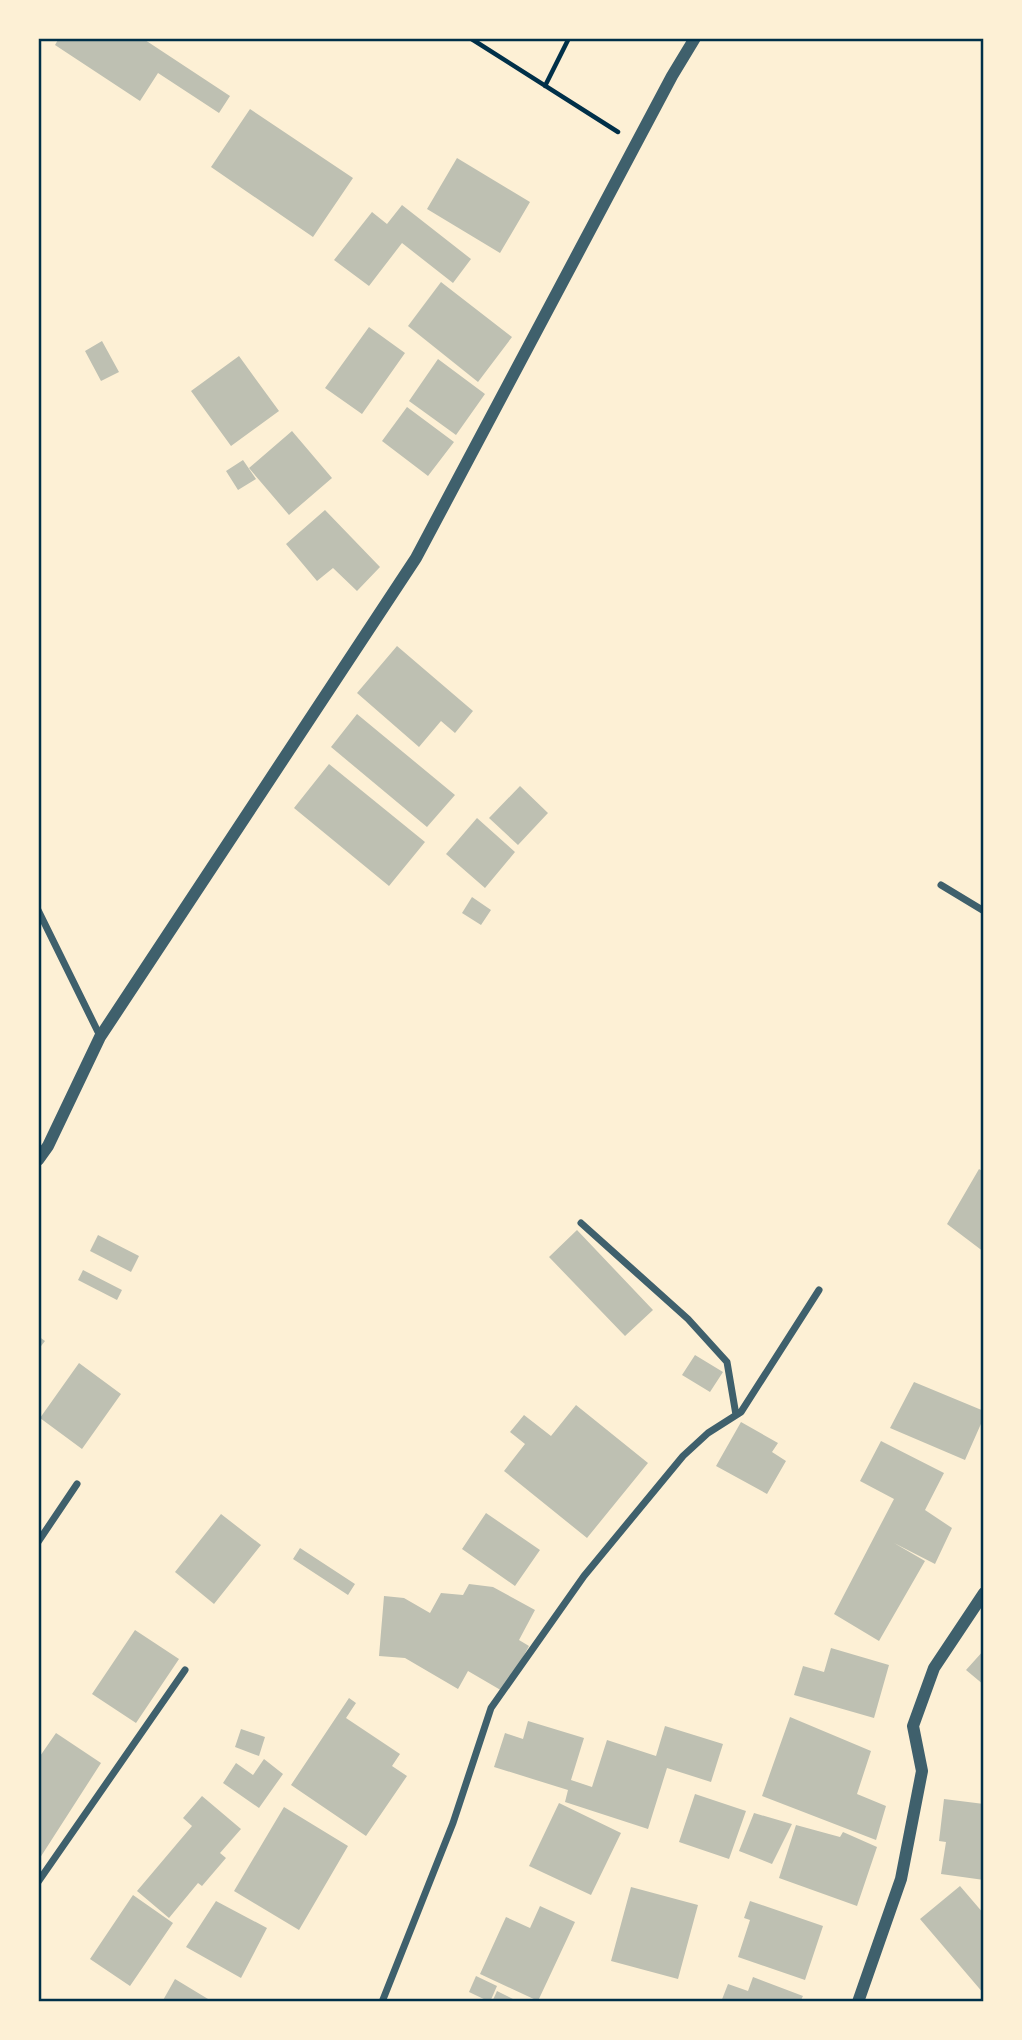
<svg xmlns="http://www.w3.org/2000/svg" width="1022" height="2040" font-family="'Times New Roman',serif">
  <rect width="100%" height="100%" fill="#fdf0d5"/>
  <path fill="#bec0b2" d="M 59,38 L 142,38 L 230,96 L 219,113 L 158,73 L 140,101 L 55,45 Z
    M 250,109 L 353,178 L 313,237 L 211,167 Z
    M 457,158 L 530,202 L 500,253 L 427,209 Z
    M 402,205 L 471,259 L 453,283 L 402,243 L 369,286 L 334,260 L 372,212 L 387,224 Z
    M 441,282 L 512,337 L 478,382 L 408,326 Z
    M 369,327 L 405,353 L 362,414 L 325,388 Z
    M 102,341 L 119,372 L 101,381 L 85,351 Z
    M 239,356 L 279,411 L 231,446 L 191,391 Z
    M 438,359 L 485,394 L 456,435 L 409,401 Z
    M 407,407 L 454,442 L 428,476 L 382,441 Z
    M 292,431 L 332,478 L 289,515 L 249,468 Z
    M 243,460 L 256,479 L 238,490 L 226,471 Z
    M 325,510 L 380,567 L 357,591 L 333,568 L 317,581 L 286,544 Z
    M 397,646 L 473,711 L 455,733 L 441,721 L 419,747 L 357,693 Z
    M 357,714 L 455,795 L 427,827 L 331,747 Z
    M 329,764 L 425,842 L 389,886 L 294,808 Z
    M 520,786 L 548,813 L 518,845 L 489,818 Z
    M 477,818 L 515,852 L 485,888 L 446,854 Z
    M 472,897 L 491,910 L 481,925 L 462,913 Z
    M 979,1169 L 984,1172 L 984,1252 L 947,1224 Z
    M 577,1230 L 653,1310 L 625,1336 L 549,1257 Z
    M 98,1235 L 139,1256 L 131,1272 L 90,1251 Z
    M 83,1270 L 122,1290 L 117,1300 L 78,1280 Z
    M 38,1336 L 45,1341 L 38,1350 Z
    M 695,1355 L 723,1372 L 710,1392 L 682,1375 Z
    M 79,1363 L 121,1394 L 82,1449 L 40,1418 Z
    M 914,1382 L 984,1411 L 984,1417 L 965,1460 L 890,1428 Z
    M 576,1405 L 648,1463 L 587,1538 L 504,1471 L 525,1444 L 510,1432 L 524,1415 L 551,1436 Z
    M 741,1422 L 778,1443 L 772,1452 L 786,1461 L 767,1494 L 716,1466 Z
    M 881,1441 L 944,1473 L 925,1510 L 952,1528 L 935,1564 L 894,1543 L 925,1561 L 879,1641 L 834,1614 L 894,1499 L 860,1481 Z
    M 486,1513 L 540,1550 L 515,1586 L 462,1549 Z
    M 221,1514 L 261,1545 L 214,1604 L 175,1572 Z
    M 300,1548 L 355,1584 L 348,1595 L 293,1559 Z
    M 469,1584 L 493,1587 L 535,1610 L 519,1640 L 529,1646 L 504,1692 L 468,1671 L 458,1689 L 405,1658 L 379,1656 L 384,1596 L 404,1598 L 430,1613 L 441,1593 L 463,1595 Z
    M 135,1630 L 179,1659 L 136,1723 L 92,1694 Z
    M 831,1648 L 889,1665 L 874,1718 L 794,1695 L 803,1666 L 824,1672 Z
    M 984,1650 L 984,1685 L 966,1670 Z
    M 349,1698 L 356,1703 L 346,1718 L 400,1754 L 392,1766 L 407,1776 L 366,1836 L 291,1785 Z
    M 790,1717 L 871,1751 L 857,1794 L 886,1806 L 876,1840 L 762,1796 Z
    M 528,1721 L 584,1738 L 571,1780 L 592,1787 L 607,1740 L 656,1756 L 665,1726 L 723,1744 L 711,1782 L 667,1768 L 648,1829 L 565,1802 L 568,1790 L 494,1767 L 505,1733 L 523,1739 Z
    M 241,1729 L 265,1737 L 259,1756 L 235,1747 Z
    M 56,1733 L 101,1763 L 38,1861 L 38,1759 Z
    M 264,1759 L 283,1774 L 259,1808 L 223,1783 L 236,1763 L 253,1775 Z
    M 695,1794 L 746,1811 L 729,1859 L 679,1842 Z
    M 202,1796 L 241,1829 L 220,1853 L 226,1858 L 202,1886 L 198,1883 L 169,1918 L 137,1891 L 192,1826 L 183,1818 Z
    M 944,1799 L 984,1804 L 984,1880 L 941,1874 L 946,1842 L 939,1841 Z
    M 559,1803 L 621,1833 L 591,1895 L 529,1866 Z
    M 284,1807 L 348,1846 L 299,1930 L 234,1891 Z
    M 754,1813 L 792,1824 L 772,1864 L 739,1851 Z
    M 796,1825 L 840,1837 L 843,1832 L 877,1847 L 857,1906 L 779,1878 Z
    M 960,1886 L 984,1914 L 984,1994 L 920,1919 Z
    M 631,1887 L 698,1905 L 678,1979 L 611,1961 Z
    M 133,1895 L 173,1923 L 130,1986 L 90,1959 Z
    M 216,1901 L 267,1928 L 241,1978 L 186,1947 Z
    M 750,1901 L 823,1926 L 805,1980 L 738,1957 L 750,1920 L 744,1918 Z
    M 540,1906 L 575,1922 L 538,2001 L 480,1974 L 506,1917 L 530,1928 Z
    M 476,1976 L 497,1986 L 490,2002 L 469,1992 Z
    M 753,1977 L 803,1996 L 800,2002 L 721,2002 L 728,1984 L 748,1991 Z
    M 175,1979 L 213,2002 L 162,2002 Z
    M 497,1991 L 519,2002 L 492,2002 Z"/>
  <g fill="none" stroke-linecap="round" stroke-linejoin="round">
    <path stroke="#003049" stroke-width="4.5" d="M 470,38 L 618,132
      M 545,86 L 569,38"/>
    <path stroke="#3f606c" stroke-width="7" d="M 941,885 L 984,911
      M 38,910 L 100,1036
      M 581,1223 L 688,1319 L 727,1362 L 736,1415
      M 38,1542 L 77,1484
      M 38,1882 L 185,1670
      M 382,2002 L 453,1823 L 491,1708 L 584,1576 L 683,1456 L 708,1433 L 741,1412 L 819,1290"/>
    <path stroke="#3f606c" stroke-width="12" d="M 38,1160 L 48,1146 L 100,1037 L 416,558 L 672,76 L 695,38
      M 858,2002 L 901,1879 L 922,1771 L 913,1726 L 934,1668 L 984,1593"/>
  </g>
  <rect width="1022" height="2040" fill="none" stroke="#fdf0d5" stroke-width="80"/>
  <rect x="40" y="40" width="942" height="1960" fill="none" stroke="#003049" stroke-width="2.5"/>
</svg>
